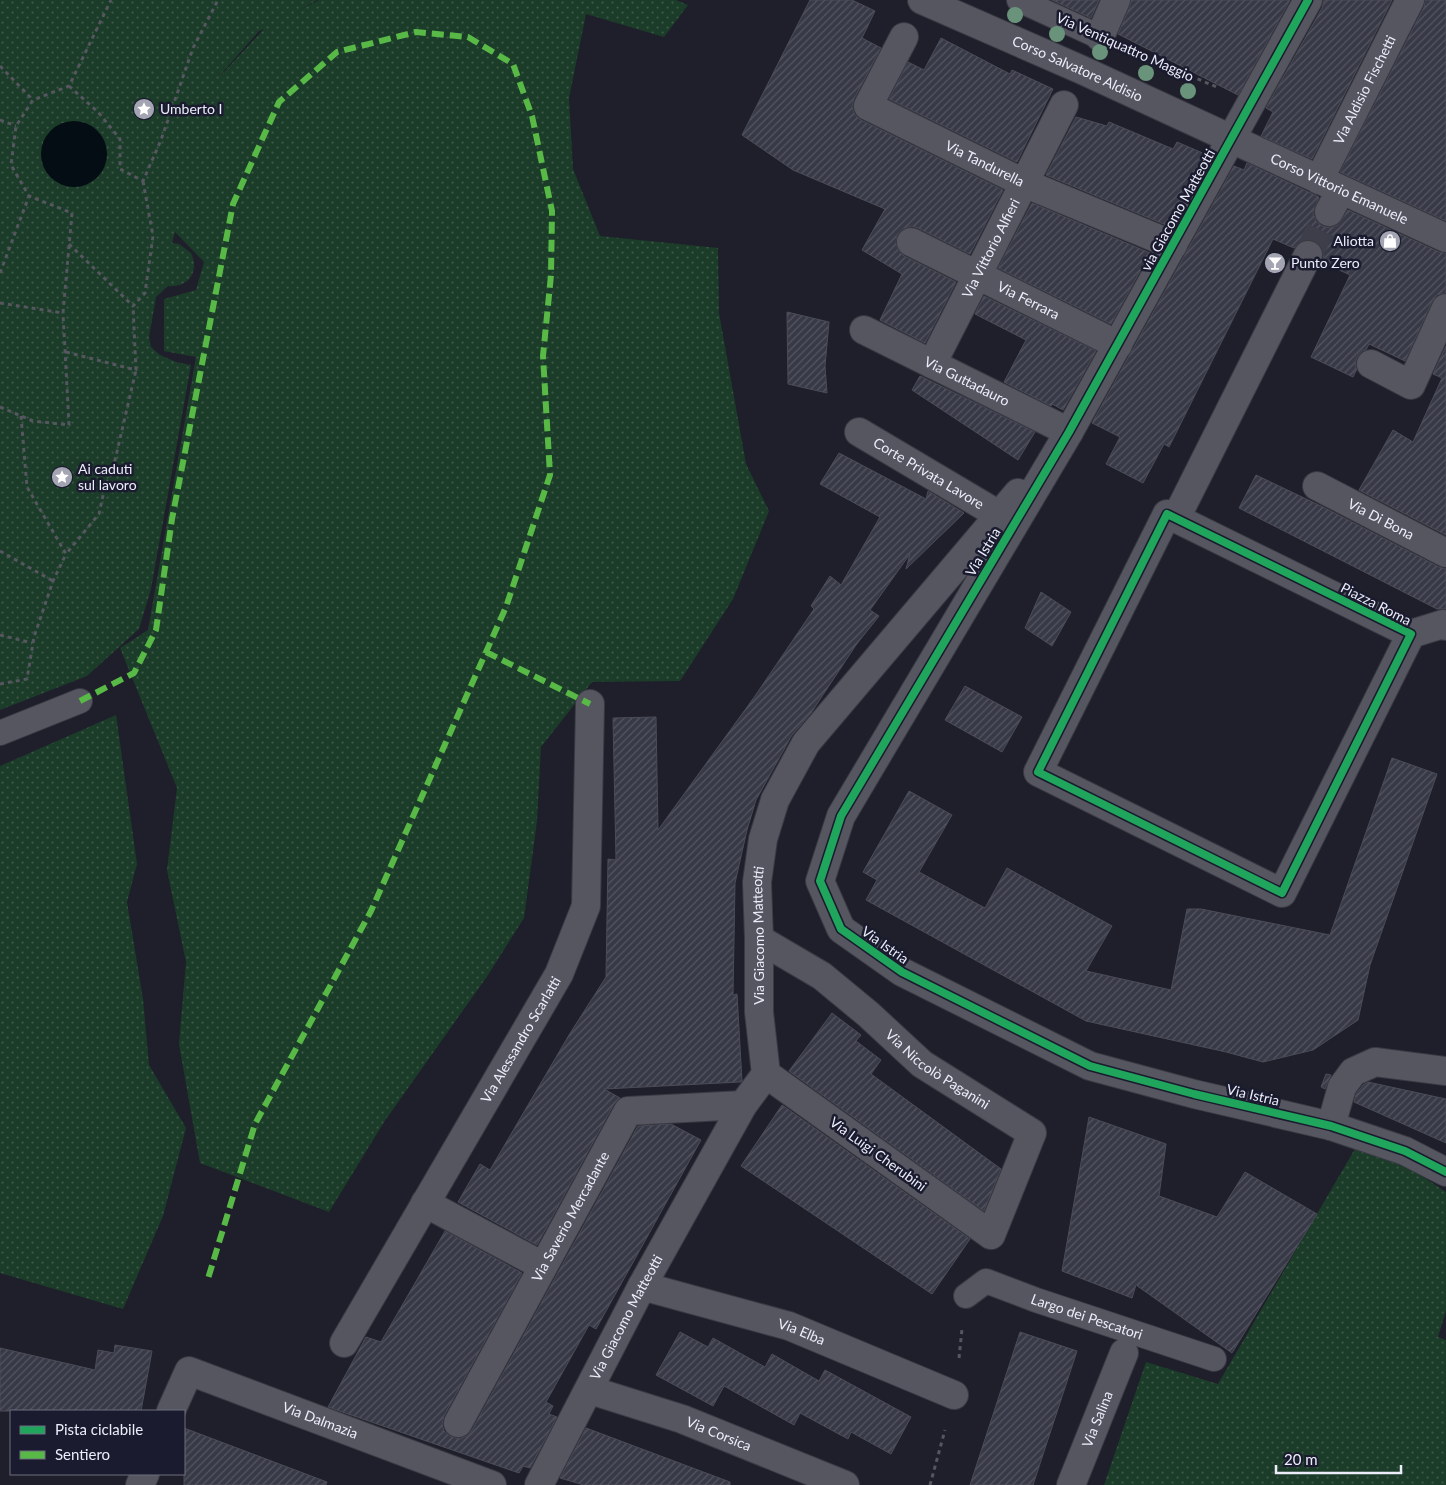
<svg xmlns="http://www.w3.org/2000/svg" width="1446" height="1485" font-family="Lato,sans-serif">
  <defs>
    <pattern id="green-dots" width="8" height="8" patternUnits="userSpaceOnUse" patternTransform="scale(1.25)"><rect width="8" height="8" fill="#1b3c28"/><path d="M2 2h.1M6 6h.1" fill="none" stroke="#3c5848" stroke-width="1.8" stroke-linecap="round"/></pattern>
    <pattern id="building-hatch" width="6" height="6" patternUnits="userSpaceOnUse" patternTransform="scale(1.25)"><rect width="6" height="6" fill="#383947"/><path d="M-1 1l2-2M0 6l6-6M5 7l2-2" fill="none" stroke="#555662"/></pattern>
  </defs>
  <rect width="100%" height="100%" fill="#1e1f2a"/>
  <path fill="url(#green-dots)" fill-rule="evenodd" d="M 0,0 L 317,0 L 300,10 L 319,0 L 676,0 L 688,5 L 664,37 L 586,14 L 569,98 L 573,169 L 600,236 L 718,248 L 719,313 L 746,464 L 769,511 L 733,599 L 680,681 L 592,682 L 541,747 L 537,821 L 524,918 L 488,975 L 384,1122 L 329,1212 L 200,1163 L 179,1044 L 186,962 L 167,870 L 177,788 L 120,648 L 148,630 L 196,357 L 164,351 L 164,299 L 196,290 L 204,262 L 175,232 L 172,243 L 179,244 L 191,253 C 200,272 188,288 168,286 L 156,297 L 149,337 L 151,347 L 160,355 L 176,362 L 191,365 L 151,589 L 139,629 L 87,676 L 0,710 ZM 264,29 L 222,74 L 221,74 L 259,31 Z
    M 116,715 L 137,864 L 127,902 L 143,999 L 149,1065 L 186,1128 L 163,1216 L 123,1309 L 0,1273 L 0,766 Z
    M 1356,1147 L 1402,1163 L 1446,1192 L 1446,1311 L 1438,1337 L 1446,1340 L 1446,1485 L 1104,1485 L 1146,1362 L 1218,1384 Z"/>
  <path fill="#030d13" d="M41 154a33 33 0 1 1 66 0a33 33 0 1 1-66 0Z"/>
  <path fill="url(#building-hatch)" stroke="#4b4c56" d="M 810,0 L 852,0 L 875,11 L 862,38 L 881,48 L 854,99 L 852,107 L 855,115 L 861,120 L 1003,190 L 970,254 L 918,228 L 911,226 L 903,229 L 897,235 L 896,243 L 898,250 L 904,256 L 956,282 L 925,343 L 880,320 L 902,274 L 862,250 L 885,209 L 793,170 L 742,135 Z
    M 1052,0 L 1099,0 L 1091,18 Z
    M 1131,0 L 1290,0 L 1238,95 L 1118,34 L 1130,6 Z
    M 1324,0 L 1392,0 L 1312,159 L 1261,136 L 1273,112 L 1266,108 L 1322,8 Z
    M 1425,0 L 1446,0 L 1446,221 L 1340,172 L 1424,7 Z
    M 941,38 L 1010,74 L 1012,70 L 1053,89 L 1017,162 L 889,99 L 908,62 L 924,70 Z
    M 1076,117 L 1107,126 L 1109,122 L 1173,149 L 1177,142 L 1205,154 L 1166,225 L 1046,175 Z
    M 1247,163 L 1319,197 L 1313,213 L 1316,221 L 1322,226 L 1330,228 L 1338,225 L 1348,210 L 1439,252 L 1446,253 L 1446,293 L 1437,295 L 1432,302 L 1405,361 L 1369,344 L 1366,350 L 1362,351 L 1357,357 L 1355,364 L 1357,369 L 1353,377 L 1311,357 L 1350,275 L 1322,262 L 1324,255 L 1321,247 L 1315,241 L 1308,239 L 1300,242 L 1294,248 L 1273,239 L 1169,447 L 1164,444 L 1143,483 L 1106,464 L 1120,437 L 1092,423 L 1234,166 L 1244,170 Z
    M 1032,203 L 1150,253 L 1111,324 L 998,268 Z
    M 984,296 L 1096,351 L 1063,410 L 1052,404 L 1051,406 L 1004,382 L 1026,340 L 975,314 Z
    M 787,312 L 829,322 L 825,366 L 827,393 L 788,384 Z
    M 1446,346 L 1446,535 L 1359,490 L 1393,430 L 1413,442 L 1442,378 L 1433,374 Z
    M 920,376 L 1035,432 L 1018,460 L 912,390 Z
    M 839,453 L 926,499 L 928,491 L 964,513 L 906,569 L 910,554 L 870,610 L 879,616 L 856,645 L 811,713 L 792,735 L 756,800 L 747,830 L 735,883 L 733,995 L 737,994 L 742,1081 L 740,1082 L 604,1089 L 620,1098 L 614,1104 L 537,1245 L 458,1202 L 480,1164 L 490,1170 L 569,1035 L 606,977 L 608,859 L 616,860 L 613,718 L 656,717 L 658,830 L 755,696 L 814,609 L 811,606 L 830,576 L 841,585 L 880,517 L 820,484 Z
    M 1256,475 L 1323,507 L 1439,567 L 1446,569 L 1446,609 L 1437,609 L 1239,508 Z
    M 1041,592 L 1071,612 L 1052,646 L 1025,628 Z
    M 965,686 L 1022,717 L 1002,752 L 945,720 Z
    M 1392,758 L 1437,774 L 1370,965 L 1358,1020 L 1313,1050 L 1263,1062 L 1226,1052 L 1086,1021 L 866,900 L 877,880 L 863,872 L 909,791 L 952,815 L 919,872 L 985,908 L 1007,868 L 1112,926 L 1086,971 L 1171,990 L 1187,909 L 1201,909 L 1330,935 Z
    M 832,1013 L 861,1035 L 856,1041 L 881,1060 L 871,1074 L 1001,1169 L 984,1211 L 789,1071 Z
    M 1326,1074 L 1331,1075 L 1325,1089 L 1321,1087 Z
    M 1368,1082 L 1446,1099 L 1446,1143 L 1354,1102 L 1356,1094 L 1363,1085 Z
    M 782,1105 L 970,1239 L 932,1294 L 741,1166 Z
    M 1089,1117 L 1166,1144 L 1159,1196 L 1217,1217 L 1245,1172 L 1317,1214 L 1232,1353 L 1136,1285 L 1132,1298 L 1062,1271 Z
    M 671,1124 L 701,1140 L 596,1329 L 589,1325 L 546,1402 L 553,1406 L 549,1414 L 557,1417 L 530,1468 L 523,1466 L 519,1473 L 328,1407 L 366,1337 L 381,1342 L 445,1231 L 522,1273 L 444,1416 L 442,1424 L 444,1431 L 450,1436 L 459,1439 L 467,1436 L 472,1430 L 638,1126 Z
    M 680,1332 L 708,1347 L 713,1338 L 765,1367 L 772,1354 L 819,1381 L 825,1370 L 911,1417 L 891,1454 L 851,1432 L 848,1439 L 800,1413 L 794,1425 L 724,1386 L 713,1406 L 656,1375 Z
    M 1020,1332 L 1077,1351 L 1033,1485 L 970,1485 Z
    M 115,1345 L 152,1351 L 141,1411 L 0,1411 L 0,1348 L 95,1370 L 98,1350 L 114,1353 Z
    M 184,1428 L 327,1482 L 326,1485 L 184,1485 Z
    M 586,1428 L 730,1482 L 730,1485 L 584,1485 L 560,1478 Z"/>
  <g fill="none" stroke-linecap="round" stroke-linejoin="round">
    <path stroke="#3d3e49" stroke-width="28" stroke-dasharray="28 14" stroke-linecap="butt" d="M 1308,255 L 1329,212"/>
    <g stroke="#3a3a44" stroke-width="26">
      <g id="lane">
        <path d="M 1019,0 L 1100,37"/>
        <path d="M 0,733 L 80,701"/>
        <path id="s1" d="M 966,1296 L 986,1281 L 1036,1300 L 1214,1359"/>
      </g>
    </g>
    <g stroke="#3a3a44" stroke-width="30">
      <g id="street">
        <path d="M 1308,0 L 1069,432 L 841,816 L 820,881 L 841,929 L 902,972 L 1090,1066 L 1194,1094 L 1331,1126 L 1405,1151 L 1446,1172"/>
        <path id="s2" d="M 904,37 L 868,106 L 1024,183 L 1173,245"/>
        <path d="M 1100,37 L 1116,0"/>
        <path id="s3" d="M 1319,180 L 1410,0"/>
        <path d="M 1329,212 L 1341,190"/>
        <path id="s4" d="M 911,242 L 1118,345"/>
        <path id="s5" d="M 864,330 L 1069,432"/>
        <path id="s6" d="M 932,364 L 1064,105"/>
        <path d="M 1371,364 L 1411,385 L 1446,308"/>
        <path id="s7" d="M 859,432 L 999,515"/>
        <path id="s8" d="M 1317,486 L 1446,553"/>
        <path d="M 1167,514 L 1411,634 L 1282,893 L 1038,772 Z"/>
        <path d="M 1176,518 L 1308,255"/>
        <path d="M 1411,634 L 1443,624 L 1446,626"/>
        <path id="s9" d="M 759,939 L 822,976 L 868,1014 L 922,1064 L 1032,1133 L 991,1235 L 766,1074"/>
        <path d="M 1331,1126 L 1342,1087 L 1353,1072 L 1375,1062 L 1446,1071"/>
        <path d="M 425,1203 L 543,1266"/>
        <path id="s10" d="M 642,1286 L 789,1326 L 954,1395"/>
        <path id="s11" d="M 344,1343 L 559,974 L 586,906 L 590,704"/>
        <path id="s12" d="M 590,1390 L 682,1419 L 845,1485"/>
        <path id="s13" d="M 171,1411 L 189,1371 L 492,1485"/>
        <path id="s14" d="M 458,1423 L 628,1111 L 743,1105"/>
        <path d="M 140,1485 L 145,1474"/>
        <path id="s15" d="M 539,1485 L 642,1286 L 743,1105 L 766,1074 L 759,1012 L 759,939 L 757,882 L 763,839 L 775,800 L 806,743 L 1018,493"/>
        <path id="s16" d="M 1071,1485 L 1124,1353"/>
      </g>
    </g>
    <g stroke="#3a3a44" stroke-width="30">
      <g id="secondary">
        <path id="s17" d="M 922,0 L 1082,70 L 1446,238"/>
      </g>
    </g>
    <path stroke="#55565f" stroke-width="3" stroke-dasharray="4 4" stroke-linecap="butt" d="M 1146,57 L 1219,88
      M 0,66 L 33,100
      M 69,86 L 98,112 L 120,139 L 120,169 L 143,181 L 161,140 L 193,48 L 218,0
      M 0,120 L 16,126
      M 69,244 L 133,306 L 145,293 L 153,236 L 143,181
      M 0,273 L 29,196 L 11,165 L 16,126 L 33,100 L 69,86 L 111,0
      M 0,303 L 63,313 L 72,213 L 29,196
      M 66,352 L 136,370 L 133,306
      M 0,407 L 33,421 L 69,425 L 63,313
      M 21,416 L 27,487 L 66,554 L 99,514 L 105,486 L 112,473 L 136,370
      M 0,551 L 53,581
      M 0,635 L 32,643
      M 0,684 L 27,679 L 34,637 L 53,581 L 66,554
      M 959,1358 L 962,1329
      M 930,1485 L 945,1430"/>
    <use href="#lane" stroke="#555660" stroke-width="24"/>
    <use href="#street" stroke="#555660" stroke-width="28"/>
    <use href="#secondary" stroke="#555660" stroke-width="28"/>
    <path stroke="#58b947" stroke-width="6" stroke-dasharray="12 6" stroke-linecap="butt" d="M 486,652 L 590,704
      M 80,701 L 134,673 L 156,630 L 172,519 L 233,204 L 279,102 L 337,52 L 416,32 L 468,37 L 513,64 L 532,116 L 552,211 L 551,275 L 543,356 L 550,475 L 506,607 L 371,911 L 255,1124 L 207,1282"/>
    <g stroke="#1a1b2e" stroke-width="11">
      <path id="cycleway" d="M 1308,0 L 1069,432 L 841,816 L 820,881 L 841,929 L 902,972 L 1090,1066 L 1194,1094 L 1331,1126 L 1405,1151 L 1446,1172
        M 1167,514 L 1411,634 L 1282,893 L 1038,772 Z"/>
    </g>
    <use href="#cycleway" stroke="#20a55d" stroke-width="8"/>
  </g>
  <g fill="#69947b">
    <circle cx="1015" cy="15" r="8"/>
    <circle cx="1057" cy="34" r="8"/>
    <circle cx="1100" cy="52" r="8"/>
    <circle cx="1146" cy="73" r="8"/>
    <circle cx="1188" cy="91" r="8"/>
  </g>
  <defs>
    <g id="sight-disc" transform="scale(1.125)"><circle r="9.5" fill="#a4a5b2" stroke="#1a1b2e"/><path d="M0-6L1.8-2.2L6-1.7L2.9 1.2L3.7 5.4L0 3.3L-3.7 5.4L-2.9 1.2L-6-1.7L-1.8-2.2Z" fill="#fff"/></g>
    <g id="shop-disc" transform="scale(1.125)"><circle r="9.5" fill="#a4a5b2" stroke="#1a1b2e"/><path d="M-5-2.5h2.3a2.7 3.5 0 0 1 5.4 0H5L5.5 6h-11ZM-1.5-2.5h3a1.5 2.3 0 0 0-3 0Z" fill="#fff"/></g>
    <g id="bar-disc" transform="scale(1.125)"><circle r="9.5" fill="#a4a5b2" stroke="#1a1b2e"/><path d="M-6-5H6L.8 .8V4.5H3.5V6h-7V4.5H-.8V.8Z" fill="#fff"/></g>
  </defs>
  <g fill-rule="evenodd">
    <use href="#sight-disc" x="144" y="109"/>
    <use href="#shop-disc" x="1390" y="241"/>
    <use href="#bar-disc" x="1275" y="263"/>
    <use href="#sight-disc" x="62" y="477"/>
  </g>
  <g text-anchor="middle" stroke-width="5" stroke-linejoin="round" paint-order="stroke">
    <g font-size="14" fill="#ecedfb" stroke="#1a1b2e">
      <text transform="translate(1125 47) rotate(24)" y="5">Via Ventiquattro Maggio</text>
      <text dy="5" stroke="none"><textPath href="#s17" startOffset="170">Corso Salvatore Aldisio</textPath></text>
      <text dy="5" stroke="none"><textPath href="#s3" startOffset="101">Via Aldisio Fischetti</textPath></text>
      <text dy="5" stroke="none"><textPath href="#s2" startOffset="208">Via Tandurella</textPath></text>
      <text dy="5" stroke="none"><textPath href="#s17" startOffset="458">Corso Vittorio Emanuele</textPath></text>
      <text transform="translate(1178 210) rotate(-61)" y="5">via Giacomo Matteotti</text>
      <text dy="5" stroke="none"><textPath href="#s6" startOffset="130">Via Vittorio Alfieri</textPath></text>
      <text dy="5" stroke="none"><textPath href="#s4" startOffset="131">Via Ferrara</textPath></text>
      <text dy="5" stroke="none"><textPath href="#s5" startOffset="115">Via Guttadauro</textPath></text>
      <text dy="5" stroke="none"><textPath href="#s7" startOffset="81">Corte Privata Lavore</textPath></text>
      <text dy="5" stroke="none"><textPath href="#s8" startOffset="72">Via Di Bona</textPath></text>
      <text transform="translate(983 552) rotate(-59)" y="5">Via Istria</text>
      <text transform="translate(1376 604) rotate(27)" y="5">Piazza Roma</text>
      <text dy="5" stroke="none"><textPath href="#s15" startOffset="609">Via Giacomo Matteotti</textPath></text>
      <text transform="translate(885 945) rotate(35)" y="5">Via Istria</text>
      <text dy="5" stroke="none"><textPath href="#s11" startOffset="351">Via Alessandro Scarlatti</textPath></text>
      <text dy="5" stroke="none"><textPath href="#s9" startOffset="222">Via Niccolò Paganini</textPath></text>
      <text transform="translate(1253 1095) rotate(13)" y="5">Via Istria</text>
      <text transform="translate(878 1154) rotate(36)" y="5">Via Luigi Cherubini</text>
      <text dy="5" stroke="none"><textPath href="#s14" startOffset="235">Via Saverio Mercadante</textPath></text>
      <text dy="5" stroke="none"><textPath href="#s1" startOffset="132">Largo dei Pescatori</textPath></text>
      <text dy="5" stroke="none"><textPath href="#s15" startOffset="189">Via Giacomo Matteotti</textPath></text>
      <text dy="5" stroke="none"><textPath href="#s10" startOffset="166">Via Elba</textPath></text>
      <text dy="5" stroke="none"><textPath href="#s16" startOffset="71">Via Salina</textPath></text>
      <text dy="5" stroke="none"><textPath href="#s13" startOffset="184">Via Dalmazia</textPath></text>
      <text dy="5" stroke="none"><textPath href="#s12" startOffset="136">Via Corsica</textPath></text>
    </g>
    <g font-size="14" fill="#ecedfb" stroke="#1a1b2e" text-anchor="start">
      <text x="160" y="114">Umberto I</text>
      <text x="1374" y="246" text-anchor="end">Aliotta</text>
      <text x="1291" y="268">Punto Zero</text>
      <text x="78" y="474">Ai caduti<tspan x="78" dy="16">sul lavoro</tspan></text>
    </g>
  </g>
  <rect x="10" y="1410" width="175" height="65" fill="#1a1b2e" stroke="#6e6f80"/>
  <rect x="20" y="1426" width="25" height="8" fill="#20a55d" stroke="#6e6f80"/>
  <text x="55" y="1435" font-size="15" fill="#ecedfb">Pista ciclabile</text>
  <rect x="20" y="1451" width="25" height="8" fill="#58b947" stroke="#6e6f80"/>
  <text x="55" y="1460" font-size="15" fill="#ecedfb">Sentiero</text>
  <path d="M1276 1465v8h125v-8" fill="none" stroke="#ecedfb" stroke-width="2.5"/>
  <text x="1284" y="1465" font-size="15" fill="#ecedfb" stroke="#1a1b2e" stroke-width="4" paint-order="stroke">20 m</text>
</svg>
